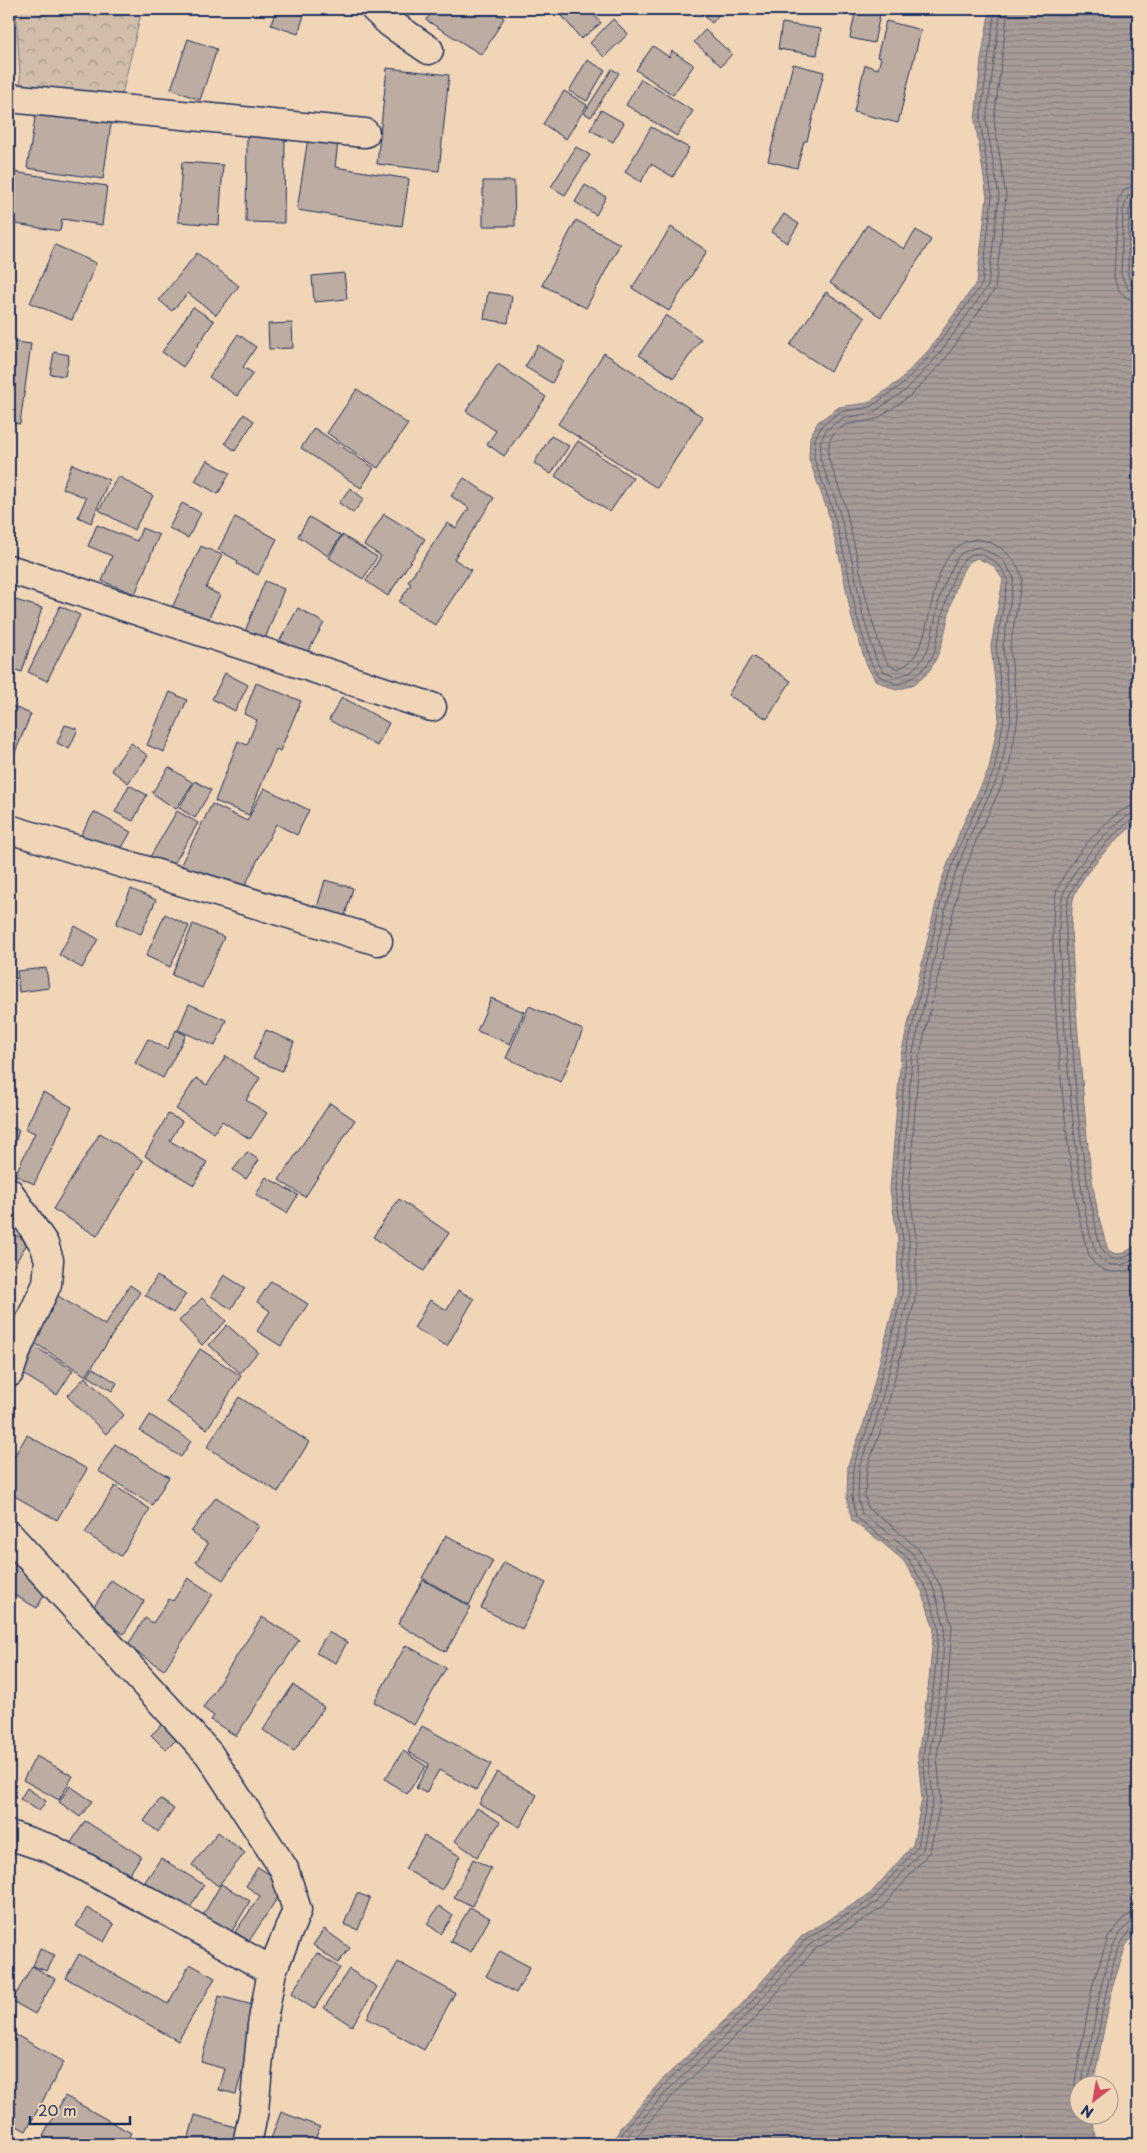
<svg xmlns="http://www.w3.org/2000/svg" width="1147" height="2153" font-family="'Playpen Sans',sans-serif">
  <defs>
    <pattern id="park-crowns" width="20" height="18" patternUnits="userSpaceOnUse" patternTransform="scale(1.25)"><rect width="20" height="18" fill="#d1bdaa"/><path d="M2 6a3 3 0 1 1 6 0M12 15a3 3 0 1 1 6 0" fill="none" stroke="#a99a8e"/></pattern>
    <pattern id="water-rules" width="6" height="5" patternUnits="userSpaceOnUse" patternTransform="scale(1.25)"><rect width="6" height="5" fill="#a89c98"/><path d="M0 2.5h6" fill="none" stroke="#88807f"/></pattern>
  </defs>
  <rect width="100%" height="100%" fill="#f1d5b7"/>
  <filter id="ink" filterUnits="userSpaceOnUse"><feTurbulence type="fractalNoise" baseFrequency=".02" numOctaves="2"/><feDisplacementMap in="SourceGraphic" scale="10" xChannelSelector="R" yChannelSelector="G"/><feConvolveMatrix kernelMatrix="1 2 1 2 8 2 1 2 1" color-interpolation-filters="sRGB"/></filter>
  <g filter="url(#ink)">
    <path fill="url(#park-crowns)" stroke="#767684" d="M 16,9 L 142,9 L 121,98 L 21,93 Z"/>
    <path fill="url(#water-rules)" stroke="#707081" d="M 990,9 L 1138,9 L 1138,193 L 1134,212 L 1133,275 L 1138,285 L 1138,822 C 1118,836 1079,875 1073,900 C 1071,910 1072,921 1071,931 C 1074,981 1077,1030 1082,1080 C 1087,1137 1090,1195 1108,1250 L 1115,1254 L 1124,1253 L 1138,1244 L 1138,1929 L 1126,1945 L 1112,1988 L 1093,2085 L 1080,2086 L 1080,2116 L 1092,2116 L 1096,2144 L 613,2144 L 620,2128 L 661,2081 L 742,2004 L 802,1936 L 870,1894 L 913,1845 L 922,1799 L 918,1756 L 929,1681 L 934,1629 L 922,1591 L 903,1560 L 879,1540 L 852,1521 L 847,1498 L 848,1465 L 864,1423 L 897,1294 L 898,1239 L 890,1190 L 901,1055 L 941,882 L 960,831 L 989,769 L 999,717 L 991,646 L 1003,580 L 994,566 L 977,558 C 965,563 964,568 959,580 C 944,612 948,665 914,684 C 909,687 902,688 896,690 L 875,680 L 866,663 L 852,619 L 841,563 L 827,509 L 809,459 L 810,437 L 818,422 L 839,407 L 868,403 L 898,382 L 928,351 L 977,282 L 987,197 L 975,121 L 981,60 Z"/>
    <g fill="none" stroke-linecap="round" stroke-linejoin="round">
      <path stroke="#535b75" stroke-width="1" d="M 1138,185 L 1125,189 L 1118,200 L 1114,275 C 1115,289 1124,300 1138,301
        M 1138,193 L 1128,196 L 1123,211 L 1121,275 L 1128,289 L 1138,293
        M 1138,199 L 1132,201 L 1129,211 L 1128,275 L 1132,285 L 1138,287
        M 1138,805 C 1112,805 1062,869 1056,894 C 1044,933 1070,1234 1093,1262 C 1105,1276 1124,1274 1138,1266
        M 1138,812 C 1117,813 1066,877 1062,898 C 1060,908 1059,921 1059,932 C 1060,976 1077,1237 1100,1258 C 1112,1270 1126,1265 1138,1257
        M 1138,818 C 1120,820 1071,882 1068,900 C 1063,932 1068,965 1070,998 C 1074,1071 1078,1145 1094,1216 C 1096,1227 1097,1243 1104,1252 C 1105,1255 1110,1257 1113,1259 L 1126,1257 L 1138,1250
        M 1082,2086 C 1083,2069 1089,2053 1092,2036 C 1097,2012 1107,1922 1138,1921
        M 1088,2086 C 1090,2069 1095,2052 1098,2036 C 1102,2015 1113,1930 1138,1927
        M 1080,2097 L 1075,2089 L 1075,2081 L 1093,1983 L 1108,1938 L 1124,1918 L 1130,1914 L 1138,1913
        M 618,2144 L 624,2130 L 664,2085 L 746,2008 L 805,1940 L 873,1898 L 918,1846 L 927,1799 L 923,1756 L 934,1682 L 939,1628 L 927,1590 L 907,1557 L 856,1517 L 852,1497 L 853,1466 L 869,1424 L 902,1295 L 903,1239 L 895,1190 L 906,1055 L 945,883 L 965,833 L 994,771 L 1004,718 L 996,646 L 1008,580 C 1004,568 996,562 985,556 C 948,538 942,638 932,657 C 923,672 913,679 897,684 L 879,676 L 870,661 L 857,617 L 846,562 L 832,508 L 814,459 L 815,439 L 822,425 L 840,412 L 870,407 L 902,385 L 931,354 L 982,284 L 992,196 L 980,121 L 995,9
        M 625,2144 L 630,2133 L 669,2089 L 750,2012 L 809,1945 L 877,1902 L 923,1849 L 933,1800 L 929,1756 L 941,1683 L 945,1627 L 933,1587 L 912,1553 L 886,1531 L 862,1514 L 858,1497 L 859,1467 L 875,1425 L 909,1296 L 909,1238 L 902,1190 L 912,1056 L 951,885 L 970,835 L 1000,773 L 1011,719 L 1003,647 L 1014,578 L 1002,558 L 978,547 L 963,552 L 957,558 C 952,569 945,581 941,593 C 931,625 936,665 898,677 L 883,671 L 876,659 L 863,616 L 852,560 L 838,507 L 820,458 L 821,440 L 827,429 L 843,418 L 872,413 L 906,390 L 936,358 L 988,286 L 999,196 L 986,120 L 1001,9
        M 633,2144 L 636,2137 L 674,2094 L 756,2017 L 814,1950 L 882,1908 L 930,1851 L 941,1800 L 937,1756 L 948,1683 L 952,1626 L 940,1585 L 918,1549 L 891,1525 L 868,1509 L 865,1496 L 867,1468 L 882,1427 L 916,1296 L 916,1238 L 909,1189 L 919,1058 L 959,887 L 977,838 L 1008,772 L 1018,718 L 1010,647 L 1022,579 C 1019,559 997,541 977,539 C 918,545 943,657 897,669 L 889,665 L 883,656 L 870,614 L 845,505 L 828,457 L 829,442 L 833,434 L 845,425 L 877,419 L 911,395 L 942,363 L 995,289 L 1006,196 L 994,120 L 1008,9"/>
    </g>
    <path fill="#bcaca1" stroke="#1b2f5e" d="M 276,9 L 306,9 L 298,34 L 271,25 Z
      M 434,9 L 489,9 L 504,18 L 482,55 L 426,20 Z
      M 564,9 L 589,9 L 601,23 L 581,39 L 559,12 Z
      M 696,9 L 717,9 L 721,12 L 712,23 Z
      M 856,9 L 881,9 L 874,43 L 850,38 Z
      M 613,19 L 628,34 L 604,57 L 590,43 Z
      M 886,21 L 921,30 L 898,123 L 854,112 L 865,65 L 878,69 L 881,58 L 877,57 Z
      M 782,23 L 821,29 L 817,55 L 778,49 Z
      M 705,30 L 732,54 L 721,66 L 694,42 Z
      M 188,39 L 217,49 L 200,100 L 171,89 Z
      M 653,46 L 669,57 L 672,51 L 694,65 L 673,95 L 636,70 Z
      M 587,60 L 605,70 L 587,101 L 569,91 Z
      M 793,64 L 824,72 L 807,141 L 804,141 L 797,168 L 768,161 Z
      M 387,68 L 449,75 L 439,171 L 377,164 Z
      M 612,69 L 619,73 L 591,117 L 584,113 Z
      M 641,79 L 693,111 L 677,136 L 626,105 Z
      M 564,91 L 587,105 L 566,139 L 543,124 Z
      M 37,106 L 112,117 L 103,179 L 27,168 Z
      M 601,110 L 624,123 L 613,142 L 590,130 Z
      M 651,127 L 689,148 L 673,177 L 651,164 L 641,182 L 625,172 Z
      M 247,136 L 285,137 L 284,223 L 246,222 Z
      M 308,138 L 338,142 L 335,167 L 409,179 L 402,226 L 297,210 Z
      M 576,147 L 590,155 L 565,195 L 551,187 Z
      M 182,162 L 223,165 L 219,225 L 178,222 Z
      M 13,172 L 107,186 L 102,225 L 62,219 L 60,231 L 9,223 L 9,202 Z
      M 483,181 L 514,181 L 515,226 L 483,226 Z
      M 585,185 L 606,197 L 596,215 L 575,202 Z
      M 784,214 L 799,224 L 787,243 L 771,232 Z
      M 576,220 L 620,244 L 586,308 L 542,285 Z
      M 867,225 L 904,249 L 916,230 L 931,240 L 881,317 L 830,283 Z
      M 671,227 L 707,251 L 669,311 L 632,288 Z
      M 55,245 L 96,263 L 72,320 L 30,303 Z
      M 197,253 L 239,286 L 216,315 L 188,293 L 172,311 L 159,300 Z
      M 344,273 L 347,299 L 314,302 L 312,276 Z
      M 488,292 L 512,296 L 508,323 L 484,319 Z
      M 826,292 L 865,318 L 830,371 L 790,345 Z
      M 193,307 L 214,321 L 183,367 L 162,352 Z
      M 666,315 L 701,339 L 674,378 L 639,355 Z
      M 292,323 L 293,348 L 269,349 L 268,324 Z
      M 238,334 L 256,347 L 243,367 L 253,373 L 237,396 L 209,377 Z
      M 9,341 L 31,344 L 20,424 L 9,422 Z
      M 538,345 L 564,361 L 552,383 L 525,367 Z
      M 54,352 L 69,355 L 65,376 L 50,374 Z
      M 604,353 L 703,417 L 657,488 L 558,424 Z
      M 498,364 L 546,397 L 504,456 L 487,444 L 496,431 L 466,411 Z
      M 357,389 L 408,424 L 378,468 L 327,433 Z
      M 244,414 L 254,421 L 235,451 L 225,443 Z
      M 314,428 L 374,468 L 361,488 L 301,448 Z
      M 551,436 L 569,446 L 551,474 L 534,463 Z
      M 578,441 L 633,478 L 610,512 L 555,476 Z
      M 207,460 L 230,473 L 218,494 L 195,481 Z
      M 72,464 L 109,480 L 91,523 L 78,517 L 86,498 L 62,488 Z
      M 118,476 L 153,496 L 134,530 L 99,510 Z
      M 464,478 L 494,498 L 454,559 L 471,570 L 435,625 L 399,602 L 411,584 L 408,582 L 447,523 L 456,528 L 469,508 L 451,496 Z
      M 350,488 L 364,499 L 353,513 L 339,503 Z
      M 182,503 L 201,513 L 188,538 L 169,528 Z
      M 384,514 L 425,539 L 388,596 L 366,581 L 381,556 L 364,545 Z
      M 235,517 L 277,539 L 258,575 L 237,564 L 238,561 L 218,550 Z
      M 309,517 L 341,536 L 328,556 L 298,536 Z
      M 97,525 L 137,541 L 142,528 L 159,535 L 135,594 L 102,581 L 112,556 L 88,546 Z
      M 342,535 L 377,557 L 363,579 L 329,558 Z
      M 201,546 L 222,555 L 206,588 L 220,595 L 204,628 L 170,612 Z
      M 265,581 L 284,589 L 262,647 L 242,639 Z
      M 9,598 L 42,608 L 22,672 L 9,668 Z
      M 60,606 L 80,615 L 47,681 L 28,672 Z
      M 298,608 L 324,623 L 306,655 L 280,640 Z
      M 752,656 L 791,681 L 767,719 L 728,695 Z
      M 225,673 L 248,685 L 235,711 L 212,699 Z
      M 256,683 L 301,701 L 280,751 L 276,749 L 249,815 L 215,801 L 238,741 L 247,745 L 257,720 L 244,714 Z
      M 170,692 L 187,700 L 164,752 L 147,745 Z
      M 342,697 L 389,723 L 377,746 L 329,720 Z
      M 9,705 L 31,714 L 9,767 Z
      M 65,725 L 78,729 L 69,749 L 57,743 Z
      M 131,743 L 148,756 L 128,783 L 111,770 Z
      M 169,767 L 193,783 L 176,809 L 152,793 Z
      M 195,781 L 211,790 L 195,818 L 179,808 Z
      M 129,785 L 147,795 L 133,821 L 115,812 Z
      M 264,788 L 309,810 L 297,835 L 276,824 L 237,901 L 178,870 L 212,804 L 247,821 Z
      M 177,811 L 198,823 L 168,874 L 147,862 Z
      M 94,812 L 131,832 L 116,858 L 79,838 Z
      M 325,880 L 353,888 L 339,936 L 311,928 Z
      M 131,889 L 156,900 L 141,934 L 116,924 Z
      M 165,914 L 189,926 L 170,967 L 146,956 Z
      M 193,924 L 224,937 L 202,988 L 172,975 Z
      M 75,926 L 98,939 L 82,968 L 59,955 Z
      M 46,968 L 49,988 L 19,992 L 17,971 Z
      M 491,998 L 524,1012 L 510,1044 L 477,1031 Z
      M 189,1004 L 226,1020 L 215,1046 L 178,1030 Z
      M 529,1006 L 583,1030 L 561,1082 L 506,1058 Z
      M 176,1030 L 186,1035 L 163,1078 L 135,1063 L 148,1039 L 167,1049 Z
      M 266,1030 L 294,1042 L 282,1071 L 253,1059 Z
      M 226,1056 L 260,1078 L 246,1100 L 267,1113 L 250,1139 L 222,1121 L 214,1133 L 176,1109 L 196,1078 L 207,1085 Z
      M 43,1092 L 72,1107 L 34,1184 L 15,1175 L 35,1133 L 25,1129 Z
      M 330,1103 L 355,1120 L 305,1197 L 279,1180 Z
      M 168,1114 L 182,1121 L 170,1141 L 207,1162 L 194,1185 L 145,1156 Z
      M 9,1127 L 19,1130 L 9,1163 Z
      M 100,1133 L 143,1161 L 97,1236 L 53,1209 Z
      M 247,1152 L 259,1160 L 246,1179 L 233,1170 Z
      M 266,1177 L 298,1195 L 287,1213 L 256,1195 Z
      M 399,1199 L 449,1233 L 424,1271 L 373,1237 Z
      M 9,1231 L 28,1242 L 13,1267 L 9,1265 Z
      M 224,1275 L 245,1288 L 231,1309 L 211,1296 Z
      M 157,1276 L 186,1294 L 173,1313 L 145,1295 Z
      M 271,1281 L 308,1304 L 281,1346 L 257,1331 L 270,1311 L 257,1302 Z
      M 130,1285 L 140,1292 L 86,1376 L 27,1338 L 55,1294 L 105,1325 Z
      M 458,1290 L 474,1299 L 447,1346 L 414,1328 L 430,1300 L 447,1310 Z
      M 202,1298 L 226,1321 L 202,1345 L 179,1321 Z
      M 227,1325 L 258,1352 L 240,1373 L 209,1345 Z
      M 26,1341 L 73,1370 L 57,1395 L 10,1366 Z
      M 200,1349 L 241,1376 L 207,1429 L 166,1402 Z
      M 93,1368 L 117,1383 L 112,1391 L 88,1376 Z
      M 85,1377 L 124,1415 L 106,1434 L 67,1396 Z
      M 239,1397 L 309,1442 L 278,1492 L 207,1447 Z
      M 150,1415 L 191,1441 L 181,1457 L 140,1431 Z
      M 27,1435 L 87,1469 L 57,1520 L 9,1493 L 9,1465 Z
      M 115,1444 L 169,1477 L 152,1505 L 98,1471 Z
      M 115,1486 L 150,1509 L 121,1556 L 85,1533 Z
      M 216,1497 L 259,1526 L 223,1580 L 196,1562 L 208,1544 L 191,1532 Z
      M 446,1535 L 493,1561 L 469,1605 L 422,1578 Z
      M 9,1561 L 50,1584 L 37,1608 L 9,1592 Z
      M 504,1562 L 546,1583 L 522,1629 L 481,1608 Z
      M 188,1578 L 213,1594 L 164,1670 L 127,1646 L 145,1618 L 153,1623 L 169,1599 L 173,1601 Z
      M 111,1580 L 144,1601 L 124,1634 L 90,1613 Z
      M 423,1580 L 471,1607 L 446,1652 L 398,1624 Z
      M 262,1617 L 299,1640 L 236,1736 L 211,1720 L 214,1716 L 203,1708 Z
      M 328,1632 L 347,1642 L 336,1663 L 316,1653 Z
      M 406,1645 L 446,1668 L 414,1725 L 374,1702 Z
      M 293,1685 L 324,1707 L 294,1751 L 263,1730 Z
      M 167,1720 L 182,1734 L 166,1750 L 151,1735 Z
      M 422,1726 L 491,1764 L 476,1790 L 439,1770 L 426,1793 L 416,1788 L 429,1764 L 408,1752 Z
      M 403,1751 L 426,1766 L 407,1794 L 385,1779 Z
      M 36,1756 L 73,1776 L 59,1800 L 23,1780 Z
      M 497,1772 L 537,1795 L 520,1827 L 479,1804 Z
      M 70,1786 L 92,1801 L 80,1817 L 59,1802 Z
      M 27,1788 L 46,1801 L 39,1811 L 20,1799 Z
      M 160,1799 L 174,1809 L 158,1832 L 144,1821 Z
      M 477,1808 L 500,1822 L 477,1857 L 455,1841 Z
      M 85,1821 L 141,1856 L 126,1880 L 70,1844 Z
      M 218,1832 L 245,1853 L 218,1886 L 192,1865 Z
      M 424,1836 L 460,1856 L 442,1890 L 405,1869 Z
      M 161,1858 L 204,1885 L 186,1914 L 142,1886 Z
      M 473,1859 L 491,1868 L 472,1906 L 454,1897 Z
      M 258,1867 L 286,1885 L 249,1941 L 235,1932 L 260,1896 L 246,1886 Z
      M 221,1884 L 250,1901 L 231,1933 L 202,1917 Z
      M 357,1893 L 370,1898 L 358,1930 L 344,1924 Z
      M 439,1906 L 453,1916 L 441,1934 L 427,1924 Z
      M 470,1907 L 490,1918 L 471,1952 L 450,1941 Z
      M 87,1908 L 114,1924 L 104,1942 L 76,1926 Z
      M 324,1929 L 350,1948 L 338,1963 L 313,1945 Z
      M 40,1949 L 55,1955 L 47,1971 L 33,1966 Z
      M 500,1951 L 530,1967 L 516,1993 L 486,1976 Z
      M 317,1953 L 340,1968 L 314,2009 L 291,1994 Z
      M 79,1954 L 168,2004 L 190,1964 L 215,1978 L 178,2041 L 66,1978 Z
      M 398,1962 L 455,1993 L 424,2050 L 367,2018 Z
      M 32,1966 L 55,1979 L 35,2014 L 12,2001 Z
      M 349,1969 L 377,1987 L 352,2026 L 324,2008 Z
      M 219,1996 L 260,2007 L 236,2094 L 219,2090 L 225,2069 L 201,2062 Z
      M 9,2031 L 64,2062 L 26,2131 L 9,2122 Z
      M 65,2096 L 131,2133 L 125,2144 L 51,2144 L 53,2141 L 43,2136 Z
      M 281,2112 L 320,2127 L 313,2144 L 269,2144 Z
      M 195,2115 L 242,2129 L 237,2144 L 187,2144 Z"/>
    <g fill="none" stroke-linecap="round" stroke-linejoin="round">
      <g stroke="#1b2f5e" stroke-width="31">
        <path id="street" d="M 375,9 L 390,23 L 429,50
          M 9,98 L 365,133
          M 9,569 L 432,707
          M 9,829 L 378,941
          M 9,1192 L 44,1244 L 49,1260 L 47,1284 L 19,1344 L 9,1373
          M 9,1535 L 209,1754 L 284,1869 L 297,1910 L 272,1971 L 262,2025 L 254,2110 L 247,2144
          M 9,1835 L 51,1849 L 174,1915 L 272,1971"/>
      </g>
      <use href="#street" stroke="#f1d5b7" stroke-width="28"/>
    </g>
  </g>
  <rect width="1147" height="2153" fill="none" stroke="#f1d5b7" stroke-width="30"/>
  <rect x="15" y="15" width="1117" height="2123" fill="none" stroke="#1b2f5e" stroke-width="2" filter="url(#ink)"/>
  <g transform="translate(1094 2100) rotate(211)"><circle r="24" fill="#f1d5b7" stroke="#9b9393"/>
  <path d="M0-4L9 19L0 12L-9 19Z" fill="#d1495b"/>
  <text y="-8" font-size="14" font-weight="bold" text-anchor="middle" fill="#1b2f5e">N</text>
  </g>
  <path d="M30 2116v8h100v-8" fill="none" stroke="#1b2f5e" stroke-width="2.5"/>
  <text x="38" y="2116" font-size="15" fill="#1b2f5e" stroke="#f1d5b7" stroke-width="4" paint-order="stroke">20 m</text>
</svg>
